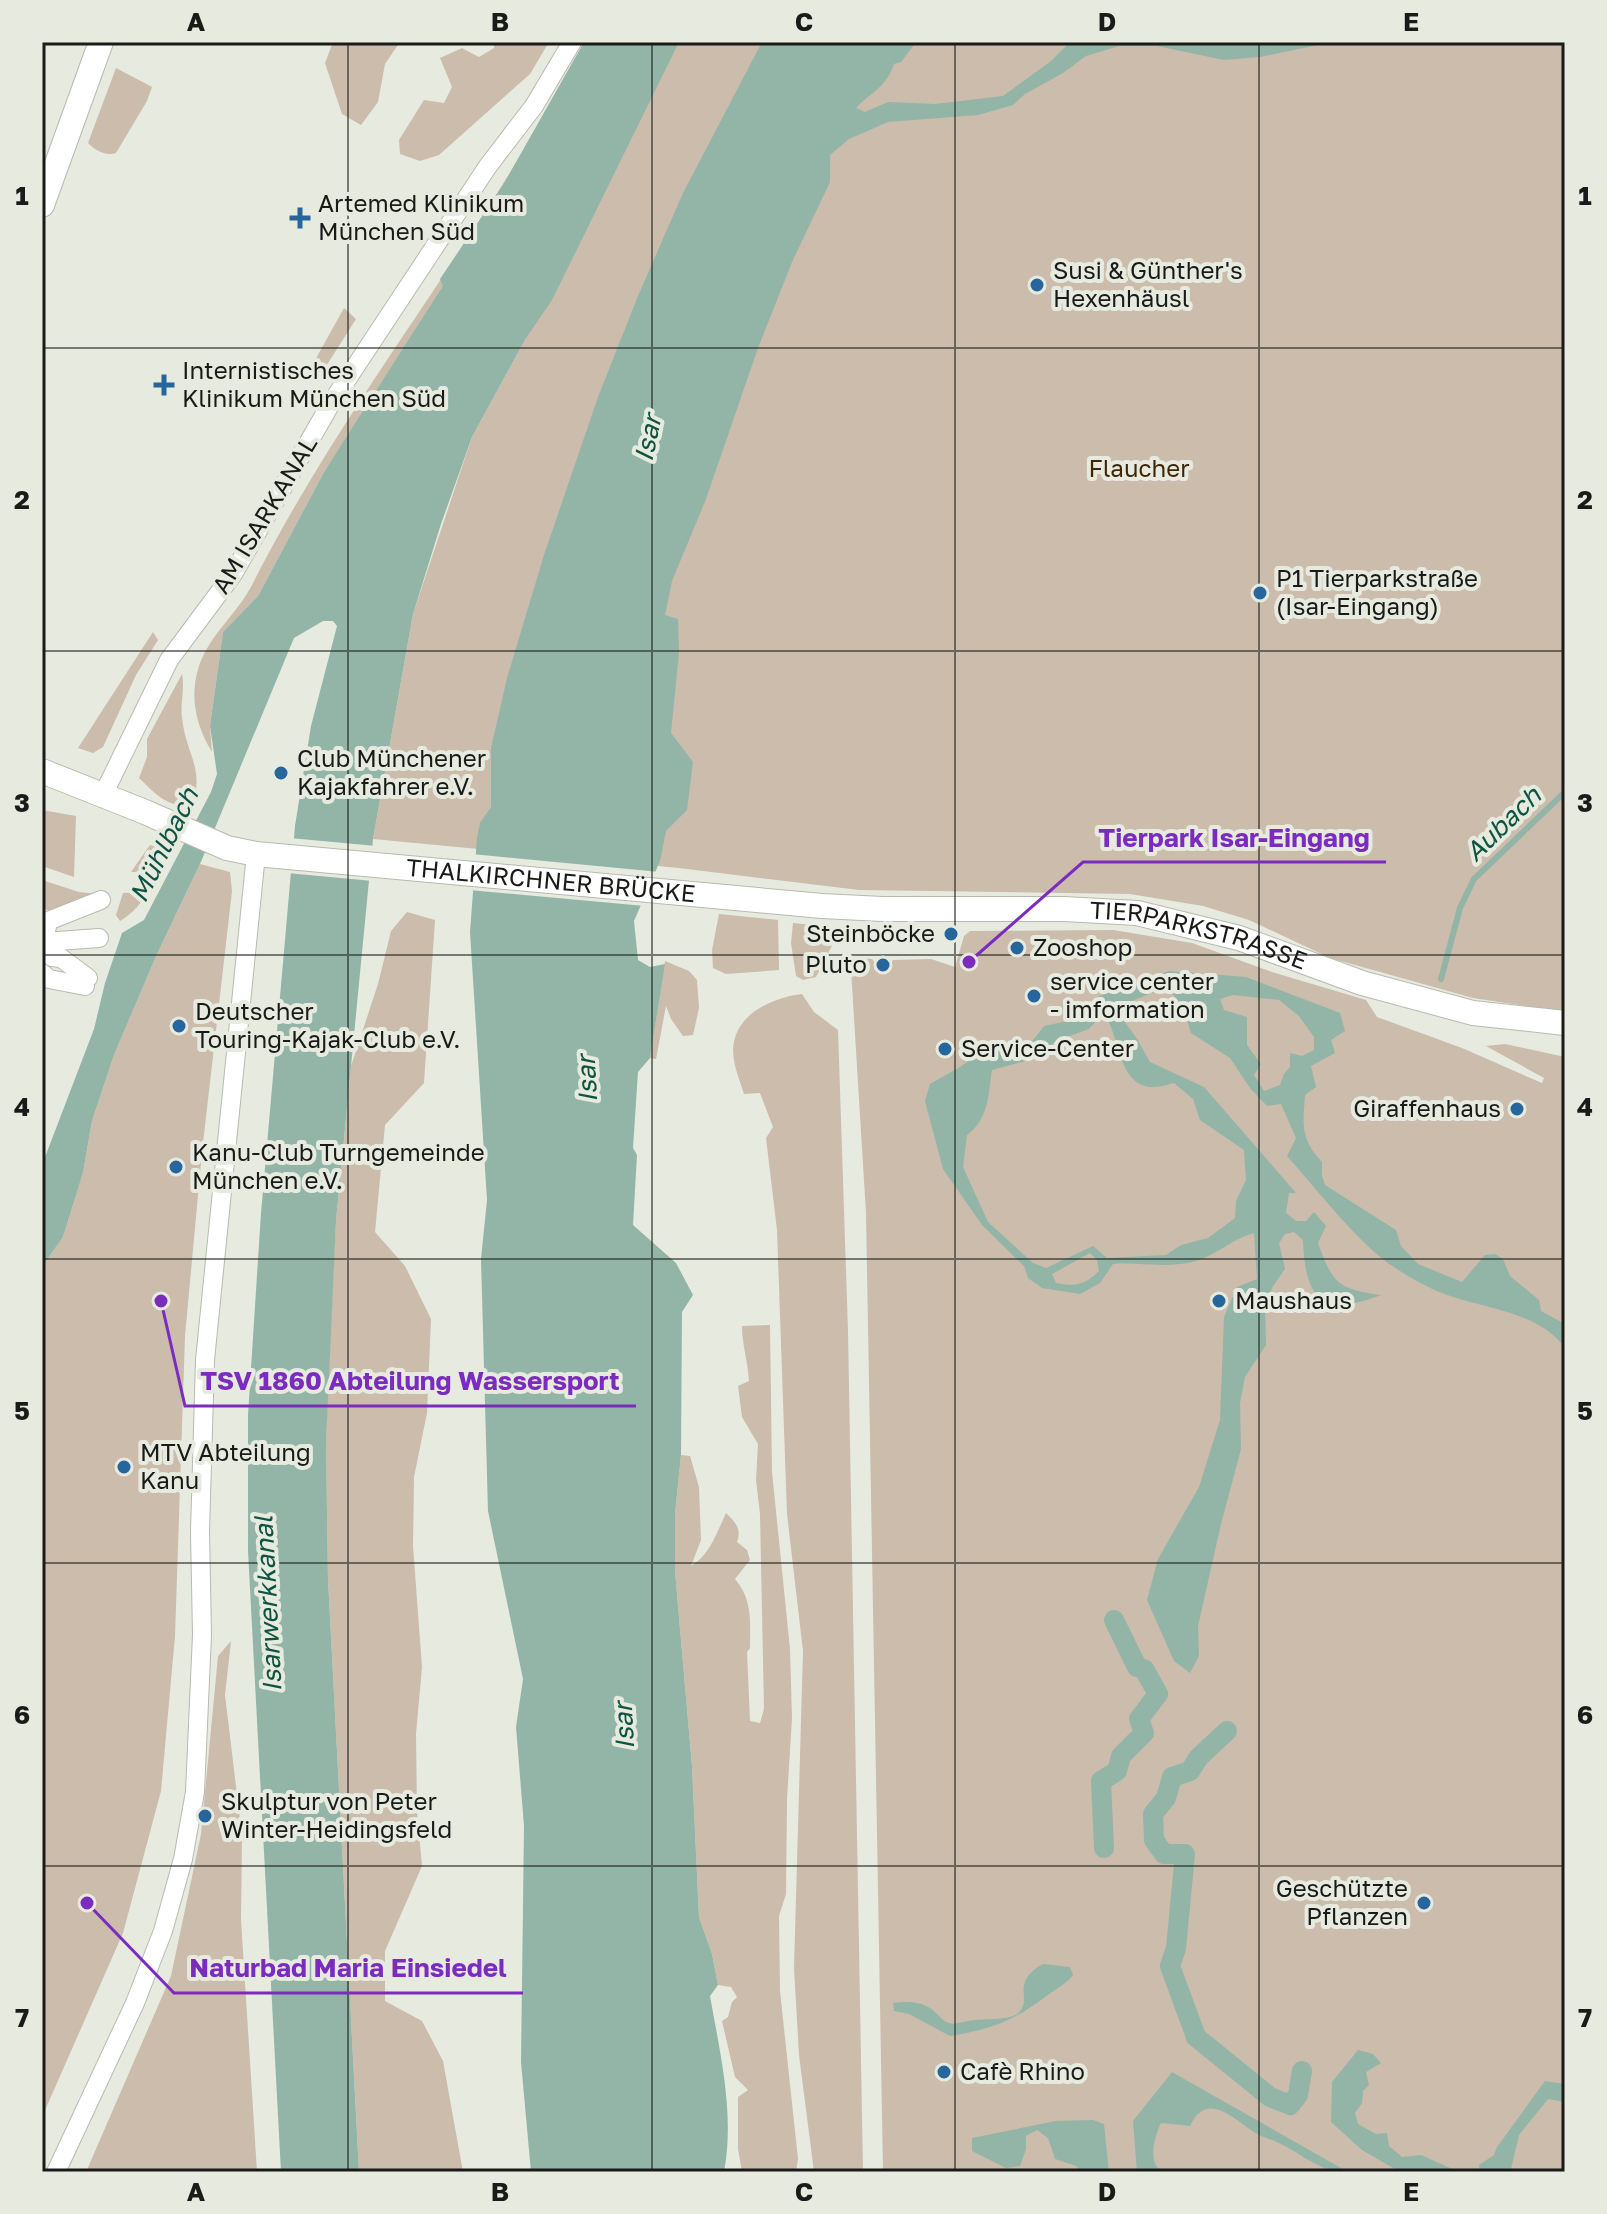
<svg xmlns="http://www.w3.org/2000/svg" width="1607" height="2214" font-family="'Golos Text',sans-serif">
  <rect width="100%" height="100%" fill="#e7eadf"/>
  <path fill="#cbbcac" d="M 333,42 L 400,42 L 385,64 L 378,102 L 361,125 L 342,114 L 325,63 Z
    M 494,42 L 549,42 L 530,74 L 439,155 L 420,161 L 400,154 L 399,140 L 424,100 L 444,103 L 452,87 L 440,58 L 462,48 L 479,57 L 494,48 Z
    M 584,42 L 1565,42 L 1565,1012 L 1473,998 L 1330,958 L 1249,920 L 1203,906 L 1130,894 L 859,890 L 679,868 L 373,839 L 413,614 L 472,437 L 526,338 L 363,413 L 324,472 L 258,596 L 223,632 L 210,726 L 212,752 C 196,726 189,696 199,666 C 210,634 237,614 252,585 C 348,395 488,232 584,42 Z
    M 116,68 L 152,87 L 147,101 L 116,153 C 105,156 96,151 88,143 Z
    M 344,308 L 356,319 L 318,379 L 304,380 Z
    M 153,632 L 158,640 L 136,675 L 103,747 L 93,753 L 78,748 Z
    M 182,674 C 185,689 180,703 182,718 C 186,755 204,765 193,805 C 167,808 157,795 139,778 L 147,757 L 147,739 Z
    M 42,810 L 76,816 L 74,877 L 42,866 Z
    M 150,845 L 167,851 C 154,879 147,905 120,921 L 116,915 L 123,893 L 139,892 L 139,872 L 131,872 Z
    M 200,864 L 230,872 L 232,891 L 202,1152 L 185,1336 L 175,1636 L 161,1791 L 123,1933 L 42,2117 L 42,1267 L 63,1237 L 83,1173 L 92,1121 L 114,1055 L 157,954 Z
    M 42,880 L 79,892 L 97,894 L 52,912 L 42,908 Z
    M 407,912 L 435,920 L 424,1083 L 385,1125 L 375,1232 L 405,1266 L 431,1319 L 427,1413 L 414,1477 L 413,1546 L 422,1667 L 416,1734 L 417,1812 L 422,1866 L 385,1951 L 385,2001 L 422,2021 L 443,2061 L 463,2172 L 359,2172 L 328,1579 L 326,1443 L 329,1353 L 336,1221 L 351,1066 L 378,984 L 391,931 Z
    M 719,914 L 778,920 L 779,970 L 726,974 L 713,968 L 712,950 Z
    M 793,923 L 841,928 L 816,977 L 803,980 L 796,976 L 791,943 Z
    M 1113,930 L 1192,943 L 1272,972 L 1366,1000 L 1377,1017 L 1462,1048 L 1542,1083 L 1544,1078 L 1486,1046 L 1505,1044 L 1565,1057 L 1565,2172 L 883,2172 L 866,1213 L 851,969 L 857,958 L 872,959 L 880,969 L 888,968 L 893,960 L 931,959 L 955,967 L 964,936 L 970,931 Z
    M 665,961 L 689,971 L 697,980 L 699,1008 L 693,1035 L 683,1036 L 671,1019 L 666,1006 L 656,1059 L 650,1058 Z
    M 802,994 L 814,1012 L 838,1030 L 848,1331 L 863,2172 L 814,2172 L 799,2055 L 794,1968 L 803,1651 L 787,1514 L 777,1230 L 766,1138 L 773,1127 L 760,1093 L 744,1094 C 739,1078 729,1056 735,1038 C 743,1010 777,997 802,994 Z
    M 770,1325 L 772,1472 L 790,1649 L 792,1718 L 787,1799 L 786,1894 L 779,1916 L 780,1991 L 798,2159 L 796,2172 L 742,2172 L 738,2149 L 738,2097 L 748,2090 L 735,2077 L 722,2021 L 728,2017 L 732,2002 L 737,1997 L 731,1987 L 718,1985 L 712,1954 L 699,1917 L 692,1766 L 675,1571 L 675,1514 L 681,1455 L 690,1456 L 699,1487 L 701,1540 L 691,1566 C 710,1555 717,1532 726,1513 C 735,1522 742,1528 737,1542 L 747,1550 L 750,1560 L 735,1579 C 753,1600 750,1622 750,1648 L 747,1652 L 750,1721 L 760,1723 L 764,1709 L 760,1514 L 756,1480 L 758,1444 L 742,1417 L 738,1386 L 749,1381 C 748,1361 742,1345 742,1326 Z
    M 231,1641 L 225,1695 L 242,1836 L 241,1920 L 257,2172 L 86,2172 L 171,1976 L 201,1834 L 218,1656 Z"/>
  <path fill="#92b5a8" fill-rule="evenodd" d="M 584,42 L 679,42 L 552,300 L 526,338 L 472,437 L 441,524 L 413,614 L 373,839 L 336,1221 L 326,1443 L 328,1579 L 359,2172 L 281,2172 L 248,1551 L 248,1415 L 261,1213 L 295,826 L 311,726 L 337,626 L 333,621 L 323,621 L 294,638 L 200,864 L 157,954 L 114,1055 L 92,1121 L 83,1173 L 63,1237 L 42,1267 L 42,1165 L 94,1029 L 105,983 L 122,933 L 144,920 L 211,792 L 217,774 L 210,726 L 223,632 L 258,596 L 324,472 L 443,286 L 440,279 L 503,185 Z
    M 762,42 L 916,42 L 901,62 L 894,64 C 885,89 872,91 856,108 L 865,112 L 888,102 L 935,104 L 1003,96 L 1051,61 L 1069,43 L 1075,42 L 1332,42 L 1260,57 L 1224,60 L 1157,46 L 1119,46 L 1086,56 L 1063,73 L 1025,94 L 1013,105 L 978,115 L 888,122 L 849,139 L 830,155 L 830,182 L 792,262 L 758,348 L 706,499 L 672,581 L 665,615 L 678,619 L 679,652 L 671,733 L 693,762 L 687,810 L 666,831 L 660,861 L 634,921 L 638,960 L 650,967 L 665,964 L 650,1058 L 638,1072 L 633,1148 L 637,1155 L 633,1225 L 676,1263 L 693,1295 L 682,1312 L 681,1455 L 675,1514 L 675,1571 L 692,1766 L 699,1917 L 712,1954 L 718,1985 L 710,1996 C 720,2053 735,2114 724,2172 L 531,2172 L 521,2062 L 524,1826 L 516,1727 L 523,1679 L 488,1511 L 481,1259 L 487,1200 L 470,932 L 477,838 L 480,823 L 491,807 L 491,748 L 507,678 L 544,555 L 598,397 L 638,296 L 683,193 Z
    M 1169,971 L 1246,977 L 1340,1013 L 1345,1031 L 1331,1040 L 1335,1053 L 1311,1066 L 1316,1087 L 1305,1095 C 1303,1125 1300,1138 1322,1162 L 1322,1176 L 1325,1185 L 1396,1230 L 1401,1246 L 1418,1264 L 1462,1282 L 1485,1255 L 1495,1254 L 1503,1259 L 1510,1276 L 1539,1300 L 1541,1311 L 1565,1324 L 1565,1348 C 1537,1309 1478,1309 1437,1291 C 1423,1285 1407,1276 1394,1267 C 1357,1243 1317,1189 1287,1156 L 1296,1138 L 1281,1104 L 1267,1106 L 1250,1088 L 1230,1058 L 1191,1033 L 1183,1007 L 1172,993 L 1159,990 L 1115,1008 L 1137,1039 L 1150,1062 L 1204,1087 L 1296,1193 L 1289,1193 L 1286,1213 L 1296,1221 L 1306,1221 L 1314,1212 L 1326,1226 L 1318,1243 C 1333,1284 1338,1289 1381,1295 C 1323,1317 1305,1301 1303,1240 L 1294,1232 L 1285,1234 L 1279,1243 L 1285,1269 L 1273,1286 L 1265,1306 L 1266,1345 L 1245,1377 L 1240,1403 L 1241,1449 L 1221,1524 L 1198,1626 L 1199,1656 L 1190,1673 L 1174,1661 L 1147,1600 L 1158,1559 L 1199,1487 L 1220,1420 L 1224,1317 L 1237,1287 L 1257,1279 L 1254,1233 C 1233,1238 1217,1255 1196,1261 C 1168,1269 1141,1262 1113,1264 L 1100,1283 L 1080,1294 L 1042,1288 L 1028,1278 L 1024,1266 L 982,1225 L 943,1169 L 925,1101 L 930,1084 L 960,1067 L 996,1042 L 1027,1048 L 1044,1026 L 1077,1019 L 1097,997 ZM 1233,995 L 1279,1000 L 1299,1016 L 1314,1037 L 1314,1050 L 1302,1056 L 1290,1053 L 1290,1067 L 1284,1074 L 1280,1085 L 1264,1091 L 1254,1075 L 1261,1064 L 1247,1045 L 1247,1017 L 1224,1010 L 1220,999 ZM 1103,1013 C 1121,1034 1117,1089 1155,1087 C 1161,1087 1169,1084 1174,1083 L 1193,1099 L 1200,1120 L 1244,1150 L 1246,1180 L 1236,1201 L 1235,1218 L 1208,1238 L 1181,1245 L 1166,1255 L 1107,1258 L 1093,1246 L 1046,1268 L 1033,1263 L 988,1222 L 963,1167 L 967,1135 C 989,1119 988,1095 992,1070 L 1033,1059 L 1056,1041 L 1089,1029 ZM 1090,1253 L 1097,1260 L 1099,1271 C 1085,1285 1075,1287 1056,1283 L 1052,1274 Z
    M 1043,1964 L 1070,1967 L 1073,1975 C 1066,1984 1057,1988 1048,1995 C 1013,2021 993,2029 950,2036 L 909,2014 L 894,2011 L 893,2003 C 908,2001 923,2001 935,2012 C 939,2016 943,2021 949,2023 C 955,2025 962,2022 968,2021 C 981,2018 1007,2021 1017,2014 C 1035,2000 1008,1984 1043,1964 Z
    M 1358,2050 L 1373,2054 L 1381,2063 L 1366,2072 L 1369,2085 L 1363,2091 L 1362,2103 L 1355,2113 L 1358,2124 L 1376,2134 L 1387,2133 L 1389,2146 L 1402,2157 L 1421,2155 L 1459,2172 L 1400,2172 L 1362,2150 L 1331,2122 L 1332,2082 Z
    M 1172,2072 L 1348,2172 C 1319,2172 1304,2155 1279,2143 C 1272,2139 1263,2138 1256,2133 C 1234,2120 1207,2089 1190,2126 L 1161,2123 C 1156,2132 1147,2162 1160,2169 C 1165,2171 1175,2170 1181,2172 L 1137,2172 L 1133,2121 Z
    M 1545,2081 L 1565,2084 L 1565,2102 L 1548,2099 L 1519,2135 L 1511,2169 L 1507,2172 L 1480,2172 L 1479,2165 L 1494,2155 L 1497,2147 Z
    M 1093,2120 L 1104,2124 L 1109,2172 L 1081,2172 L 1076,2166 L 1055,2159 L 1048,2138 L 1037,2130 L 1026,2136 L 1026,2149 L 1020,2166 L 1006,2168 L 972,2151 L 972,2138 L 1056,2121 Z"/>
  <path fill="#e7eadf" d="M 290,838 L 376,846 L 373,881 L 287,873 Z
    M 472,854 L 660,872 L 645,906 L 469,890 Z"/>
  <g fill="none" stroke-linecap="round" stroke-linejoin="round">
    <path stroke="#92b5a8" stroke-width="6" d="M 1441,979 L 1460,908 L 1474,879 L 1565,792"/>
    <path stroke="#92b5a8" stroke-width="20" d="M 1227,1731 L 1199,1757 L 1190,1771 L 1172,1777 L 1166,1798 L 1153,1814 L 1154,1840 L 1164,1854 L 1185,1854 L 1176,1948 L 1170,1966 L 1196,2037 L 1270,2097 L 1290,2105 L 1298,2095 L 1302,2071
      M 1104,1848 L 1101,1781 L 1117,1771 L 1121,1756 L 1144,1733 L 1139,1719 L 1158,1694 L 1144,1669 L 1137,1667 L 1114,1620"/>
    <g stroke="#b8bab0" stroke-width="20">
      <path id="street" d="M 103,795 L 169,660 L 233,574 L 330,405 L 488,166 L 534,106 L 572,42
        M 42,942 L 44,942 L 48,921 L 101,900
        M 42,973 L 49,979 L 85,986
        M 88,978 L 61,958 L 52,957 L 44,942 L 99,938
        M 56,2172 L 135,2003 L 163,1931 L 183,1859 L 195,1792 L 202,1635 L 200,1532 L 205,1360 L 256,854"/>
    </g>
    <g stroke="#b8bab0" stroke-width="26">
      <g id="secondary">
        <path d="M 42,205 L 101,42"/>
        <path id="s1" d="M 42,771 L 145,812 L 227,848 L 256,854 L 822,906 L 882,909 L 1064,909 L 1137,913 L 1239,938 L 1362,983 L 1473,1013 L 1565,1023"/>
      </g>
    </g>
    <use href="#street" stroke="#fff" stroke-width="18"/>
    <use href="#secondary" stroke="#fff" stroke-width="24"/>
  </g>
  <path fill="none" stroke="#1a1b18" stroke-width="2" stroke-opacity="0.55" d="M 348,42 L 348,2172M 652,42 L 652,2172M 955,42 L 955,2172M 1259,42 L 1259,2172M 42,348 L 1565,348M 42,651 L 1565,651M 42,955 L 1565,955M 42,1259 L 1565,1259M 42,1563 L 1565,1563M 42,1866 L 1565,1866"/>
  <g fill="#26669c" stroke="#e7eadf" stroke-width="3">
    <path d="M296 206h8v8h8v8h-8v8h-8v-8h-8v-8h8z"/>
    <circle cx="1037" cy="285" r="8"/>
    <path d="M160 373h8v8h8v8h-8v8h-8v-8h-8v-8h8z"/>
    <circle cx="1260" cy="593" r="8"/>
    <circle cx="281" cy="773" r="8"/>
    <circle cx="951" cy="934" r="8"/>
    <circle cx="1017" cy="948" r="8"/>
    <circle cx="883" cy="965" r="8"/>
    <circle cx="1034" cy="996" r="8"/>
    <circle cx="179" cy="1026" r="8"/>
    <circle cx="945" cy="1049" r="8"/>
    <circle cx="1517" cy="1109" r="8"/>
    <circle cx="176" cy="1167" r="8"/>
    <circle cx="1219" cy="1301" r="8"/>
    <circle cx="124" cy="1467" r="8"/>
    <circle cx="205" cy="1816" r="8"/>
    <circle cx="1424" cy="1903" r="8"/>
    <circle cx="944" cy="2072" r="8"/>
  </g>
  <g text-anchor="middle" stroke-width="8" stroke-linejoin="round" paint-order="stroke">
    <g font-size="24" fill="#1a1b18" stroke="#e7eadf" text-anchor="start">
      <text x="318" y="212">Artemed Klinikum<tspan x="318" dy="28">München Süd</tspan></text>
      <text x="1053" y="279">Susi &amp; Günther's<tspan x="1053" dy="28">Hexenhäusl</tspan></text>
      <text x="182" y="379">Internistisches<tspan x="182" dy="28">Klinikum München Süd</tspan></text>
      <text x="1276" y="587">P1 Tierparkstraße<tspan x="1276" dy="28">(Isar-Eingang)</tspan></text>
      <text x="297" y="767">Club Münchener<tspan x="297" dy="28">Kajakfahrer e.V.</tspan></text>
      <text x="935" y="942" text-anchor="end">Steinböcke</text>
      <text x="1033" y="956">Zooshop</text>
      <text x="867" y="973" text-anchor="end">Pluto</text>
      <text x="1050" y="990">service center<tspan x="1050" dy="28">- imformation</tspan></text>
      <text x="195" y="1020">Deutscher<tspan x="195" dy="28">Touring-Kajak-Club e.V.</tspan></text>
      <text x="961" y="1057">Service-Center</text>
      <text x="1501" y="1117" text-anchor="end">Giraffenhaus</text>
      <text x="192" y="1161">Kanu-Club Turngemeinde<tspan x="192" dy="28">München e.V.</tspan></text>
      <text x="1235" y="1309">Maushaus</text>
      <text x="140" y="1461">MTV Abteilung<tspan x="140" dy="28">Kanu</tspan></text>
      <text x="221" y="1810">Skulptur von Peter<tspan x="221" dy="28">Winter-Heidingsfeld</tspan></text>
      <text x="1408" y="1897" text-anchor="end">Geschützte<tspan x="1408" dy="28">Pflanzen</tspan></text>
      <text x="960" y="2080">Cafè Rhino</text>
    </g>
    <g font-size="24" fill="#3f2607" stroke="#e7eadf">
      <text x="1139" y="477">Flaucher</text>
    </g>
    <g font-size="24" fill="#1a1b18" stroke="#e7eadf">
      <text transform="translate(265 515) rotate(-59)" y="8">AM ISARKANAL</text>
      <text dy="8" stroke="none"><textPath href="#s1" startOffset="526">THALKIRCHNER BRÜCKE</textPath></text>
      <text dy="8" stroke="none"><textPath href="#s1" startOffset="1178">TIERPARKSTRASSE</textPath></text>
    </g>
    <g font-size="26" font-style="italic" fill="#0f5442" stroke="#e7eadf">
      <text transform="translate(648 438) rotate(-78)" y="9">Isar</text>
      <text transform="translate(1503 824) rotate(-44)" y="9">Aubach</text>
      <text transform="translate(164 845) rotate(-64)" y="9">Mühlbach</text>
      <text transform="translate(587 1079) rotate(-93)" y="9">Isar</text>
      <text transform="translate(268 1604) rotate(-93)" y="9">Isarwerkkanal</text>
      <text transform="translate(624 1726) rotate(-93)" y="9">Isar</text>
    </g>
  </g>
  <path fill="none" stroke="#7b2cbf" stroke-width="3" d="M969 962L1083 862H1386M161 1301L185 1406H636M87 1903L174 1993H523"/>
  <g fill="#7b2cbf" stroke="#e7eadf" stroke-width="3">
    <circle cx="969" cy="962" r="8"/>
    <circle cx="161" cy="1301" r="8"/>
    <circle cx="87" cy="1903" r="8"/>
  </g>
  <g font-size="26" text-anchor="middle" font-weight="bold" fill="#7b2cbf" stroke="#e7eadf" stroke-width="8" stroke-linejoin="round" paint-order="stroke">
    <text x="1234" y="847">Tierpark Isar-Eingang</text>
    <text x="410" y="1390">TSV 1860 Abteilung Wassersport</text>
    <text x="348" y="1977">Naturbad Maria Einsiedel</text>
  </g>
  <rect width="1607" height="2214" fill="none" stroke="#e7eadf" stroke-width="88"/>
  <rect x="44" y="44" width="1519" height="2126" fill="none" stroke="#1a1b18" stroke-width="3"/>
  <g font-size="26" text-anchor="middle" font-weight="bold" fill="#1a1b18">
    <text x="196" y="31">A</text>
    <text x="500" y="31">B</text>
    <text x="804" y="31">C</text>
    <text x="1107" y="31">D</text>
    <text x="1411" y="31">E</text>
    <text x="22" y="205">1</text>
    <text x="1585" y="205">1</text>
    <text x="22" y="509">2</text>
    <text x="1585" y="509">2</text>
    <text x="22" y="812">3</text>
    <text x="1585" y="812">3</text>
    <text x="22" y="1116">4</text>
    <text x="1585" y="1116">4</text>
    <text x="22" y="1420">5</text>
    <text x="1585" y="1420">5</text>
    <text x="22" y="1724">6</text>
    <text x="1585" y="1724">6</text>
    <text x="22" y="2027">7</text>
    <text x="1585" y="2027">7</text>
    <text x="196" y="2201">A</text>
    <text x="500" y="2201">B</text>
    <text x="804" y="2201">C</text>
    <text x="1107" y="2201">D</text>
    <text x="1411" y="2201">E</text>
  </g>
</svg>
